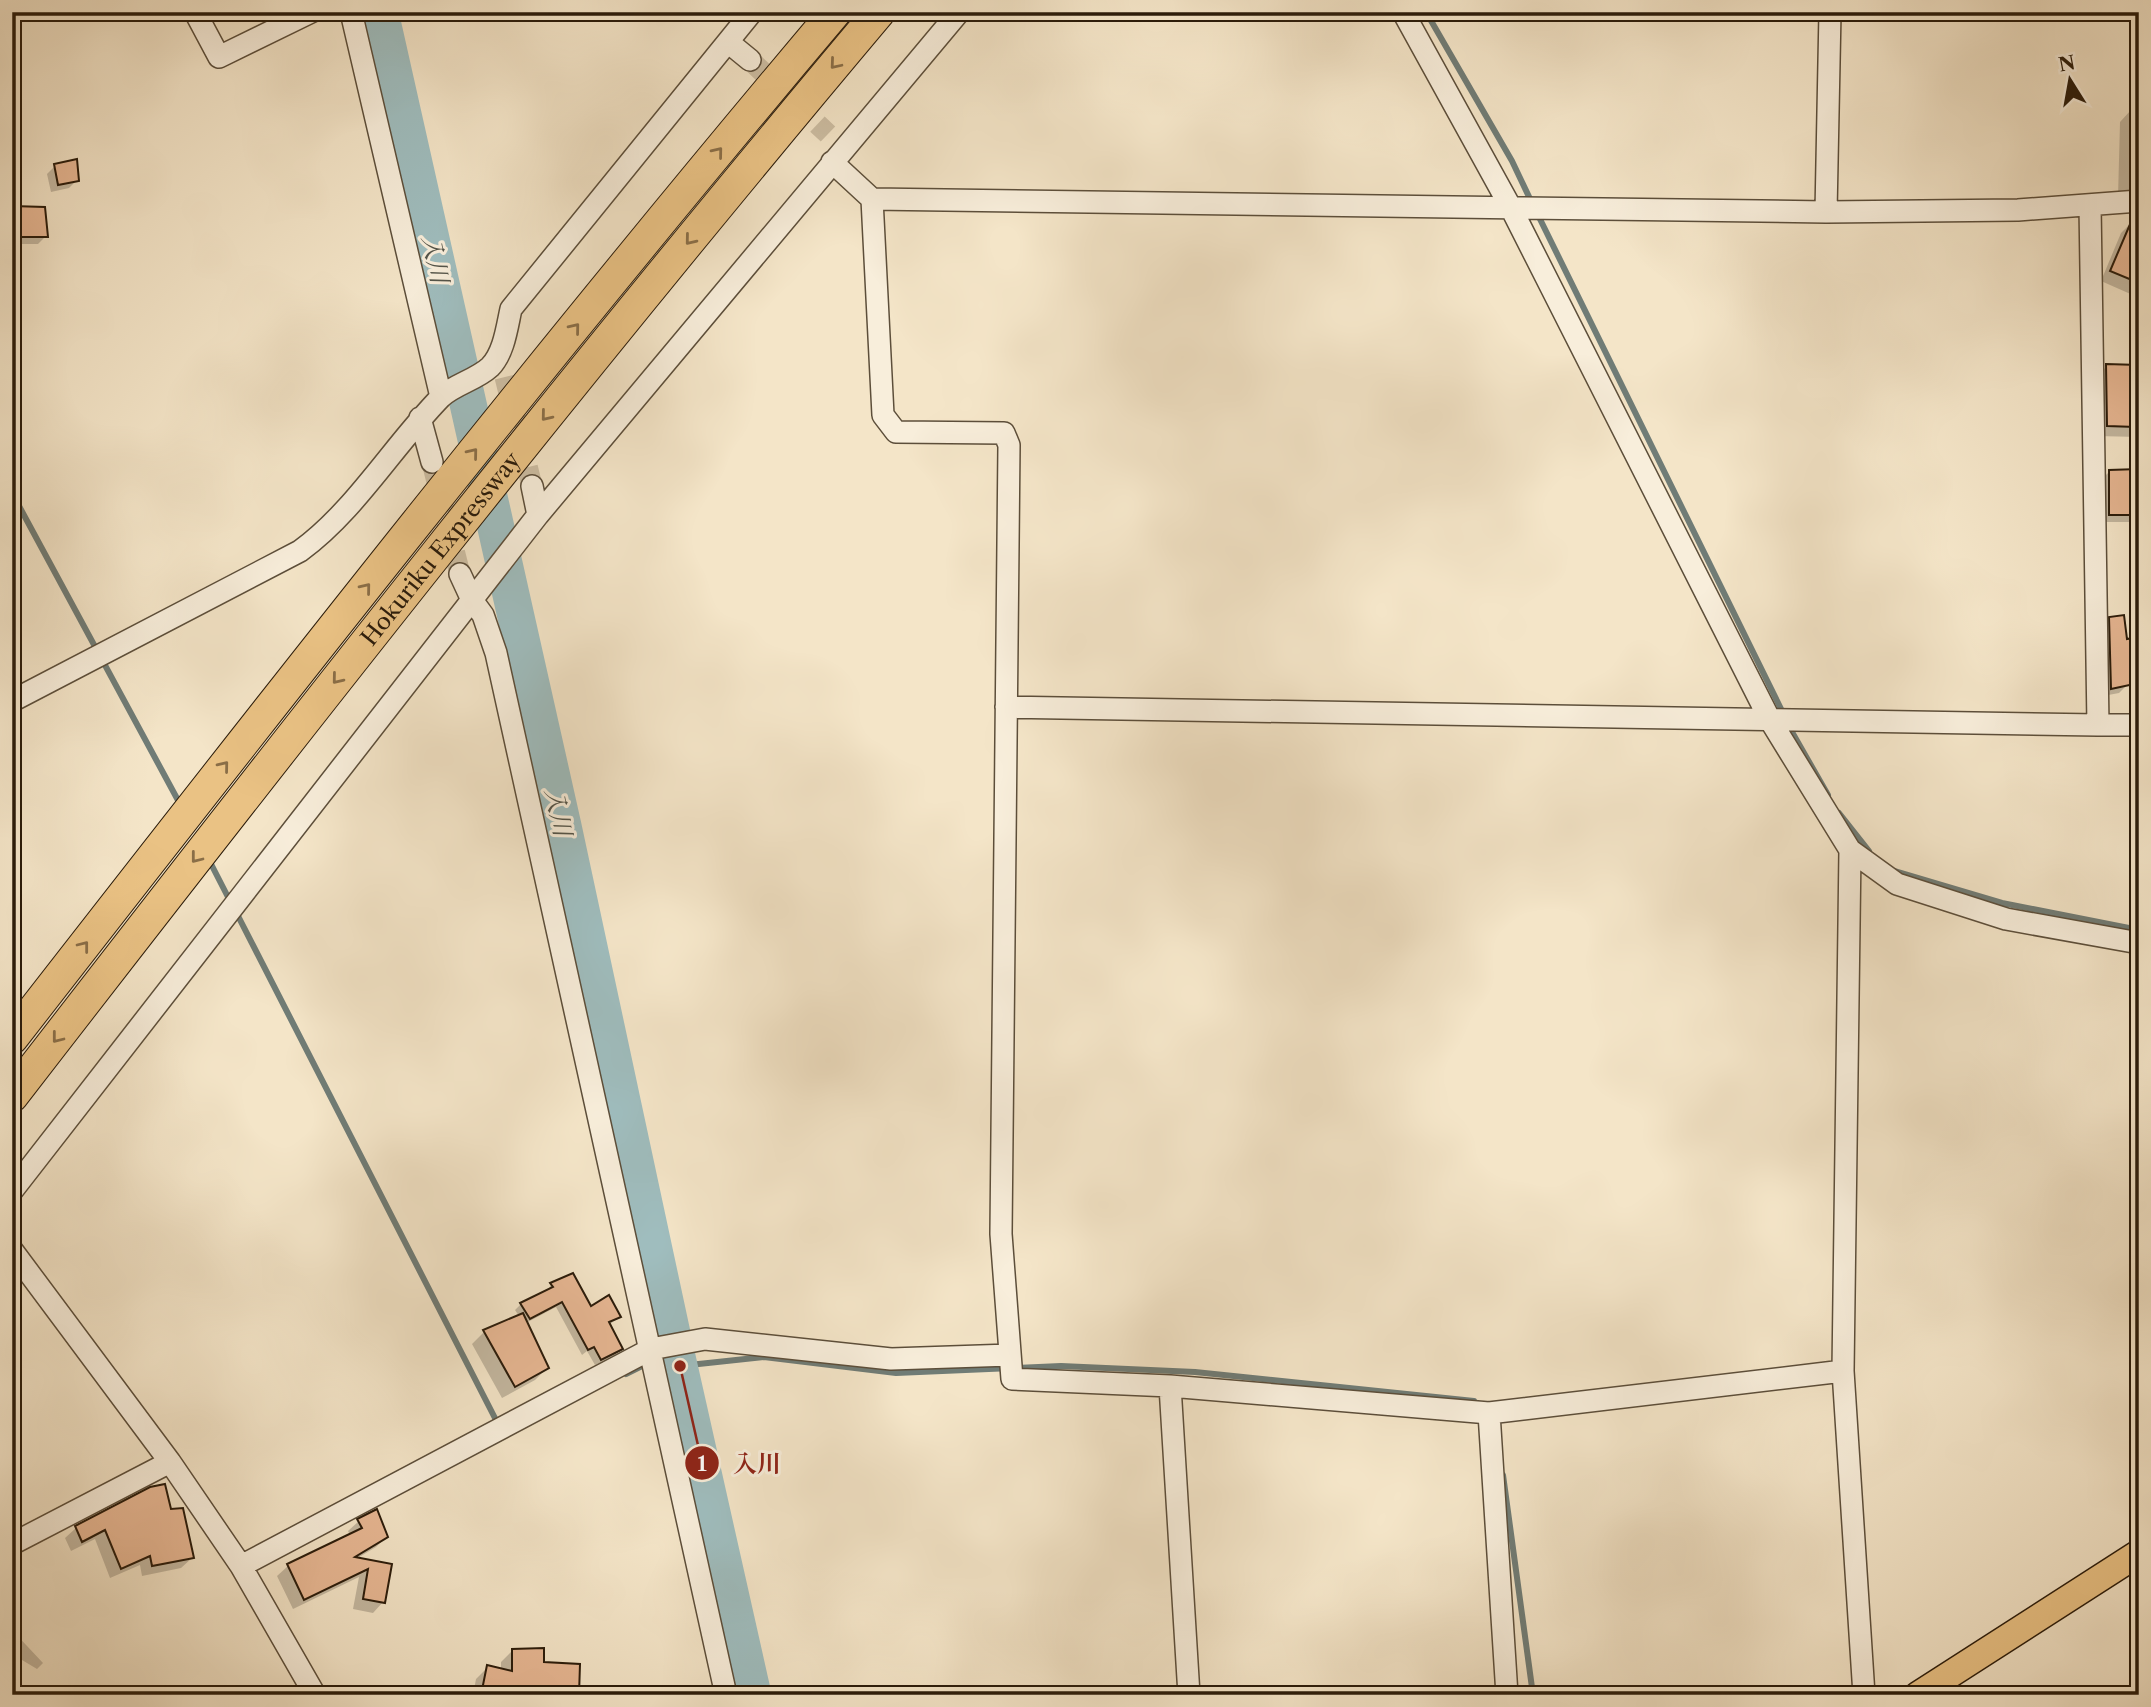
<svg xmlns="http://www.w3.org/2000/svg" width="2151" height="1707" font-family="'Libre Caslon Text','Noto Serif JP',serif">
  <rect width="100%" height="100%" fill="#f4e5c8"/>
  <filter id="stains"><feTurbulence type="fractalNoise" baseFrequency=".00286" numOctaves="4"/><feColorMatrix values="0 0 0 0 .2 0 0 0 0 .09 0 0 0 0 .02 0 0 0 .5 -.17"/></filter>
  <radialGradient id="worn" r=".72"><stop offset=".6" stop-color="#630" stop-opacity="0"/><stop offset="1" stop-color="#630" stop-opacity=".3"/></radialGradient>
  <path fill="#0003" d="M 2131,110 L 2139,111 L 2139,197 L 2118,197 L 2120,122 Z
    M 55,166 L 77,180 L 69,188 L 51,192 L 47,174 Z
    M 12,208 L 46,236 L 38,244 L 14,244 Z
    M 2131,223 L 2139,226 L 2139,292 L 2135,296 L 2101,281 L 2121,233 Z
    M 2107,366 L 2139,367 L 2139,437 L 2096,436 L 2096,377 Z
    M 2110,471 L 2139,471 L 2137,522 L 2102,522 L 2102,479 Z
    M 2110,619 L 2128,684 L 2119,693 L 2103,696 L 2102,627 Z
    M 551,1285 L 590,1308 L 619,1317 L 609,1325 L 621,1349 L 615,1355 L 595,1365 L 587,1351 L 582,1355 L 556,1307 L 526,1323 L 547,1368 L 535,1380 L 502,1398 L 472,1344 L 484,1332 L 519,1316 L 515,1310 L 521,1304 L 546,1292 Z
    M 170,1511 L 192,1558 L 181,1568 L 142,1576 L 140,1565 L 110,1578 L 95,1539 L 71,1551 L 65,1538 L 76,1528 Z
    M 359,1521 L 386,1537 L 376,1547 L 356,1559 L 390,1565 L 383,1602 L 373,1613 L 353,1609 L 359,1577 L 293,1609 L 277,1576 L 288,1566 L 350,1535 L 348,1531 Z
    M 12,1630 L 43,1663 L 37,1669 L 12,1654 Z
    M 512,1651 L 522,1695 L 473,1695 L 476,1679 L 488,1667 L 501,1670 L 501,1662 Z"/>
  <g fill="none" stroke-linecap="round" stroke-linejoin="round">
    <path stroke="#707c76" stroke-width="6" d="M 1426,12 L 1512,161 L 1532,203
      M 1537,213 L 1784,715
      M 12,493 L 180,804
      M 1788,725 L 1828,795
      M 1839,813 L 1869,851
      M 208,858 L 230,901
      M 1894,871 L 2002,903 L 2139,930
      M 235,910 L 498,1424
      M 680,1366 L 764,1357 L 896,1373 L 1061,1366 L 1195,1372 L 1474,1401
      M 626,1374 L 644,1365 L 677,1357
      M 1503,1475 L 1533,1695"/>
    <path stroke="#9fbdbe" stroke-width="37" d="M 380,12 L 563,826 L 677,1357 L 753,1695"/>
  </g>
  <path fill="#e7b793" stroke="#2a1b0a" stroke-width="2" d="M 77,159 L 79,181 L 58,185 L 54,164 Z
    M 12,206 L 45,207 L 48,237 L 21,237 L 18,225 L 12,225 Z
    M 2139,214 L 2139,283 L 2110,271 L 2134,215 Z
    M 2106,364 L 2139,365 L 2136,427 L 2107,426 Z
    M 2139,469 L 2139,515 L 2109,515 L 2109,470 Z
    M 2124,615 L 2127,639 L 2139,637 L 2139,683 L 2111,689 L 2109,617 Z
    M 573,1273 L 591,1306 L 609,1295 L 621,1317 L 609,1322 L 623,1349 L 601,1360 L 594,1347 L 588,1350 L 562,1302 L 530,1319 L 520,1303 L 553,1287 L 550,1283 Z
    M 523,1313 L 549,1368 L 515,1387 L 483,1330 Z
    M 165,1484 L 171,1509 L 183,1508 L 194,1558 L 152,1566 L 150,1556 L 121,1569 L 105,1530 L 82,1542 L 75,1526 L 150,1487 Z
    M 377,1509 L 388,1537 L 355,1557 L 392,1564 L 385,1603 L 363,1599 L 368,1569 L 304,1600 L 287,1564 L 362,1528 L 357,1519 Z
    M 544,1648 L 544,1662 L 580,1664 L 579,1695 L 481,1695 L 487,1665 L 512,1671 L 512,1649 Z"/>
  <g fill="none" stroke-linecap="round" stroke-linejoin="round">
    <path stroke="#ccbda2" stroke-width="21" stroke-dasharray="21 10" stroke-linecap="butt" d="M 750,60 L 828,134
      M 505,377 L 532,486
      M 432,462 L 460,574"/>
    <g stroke="#5c4e3a" stroke-width="24">
      <path id="minor" d="M 195,12 L 219,57 L 311,12
        M 1403,12 L 1511,208 L 1770,720 L 1850,850 L 1897,884 L 2006,919 L 2139,943
        M 728,42 L 750,60
        M 832,162 L 872,199 L 1826,212 L 2018,210 L 2139,201
        M 872,199 L 883,415 L 896,432 L 1004,433 L 1009,445 L 1001,1234 L 1012,1379 L 1170,1386 L 1489,1413 L 1507,1695
        M 2090,205 L 2098,725 L 2139,725
        M 1826,212 L 1830,12
        M 441,397 C 455,384 476,380 490,367 C 504,353 507,327 511,309 L 752,12
        M 420,418 L 432,462
        M 532,486 L 538,515
        M 460,574 L 472,600 L 483,615 L 496,653 L 726,1695
        M 12,701 L 300,551 C 355,511 393,446 441,397 L 351,12
        M 1006,707 L 2098,725
        M 12,1191 L 538,515 L 959,12
        M 12,1250 L 170,1462 L 241,1566 L 315,1695
        M 1843,1371 L 1850,850
        M 1170,1386 L 1189,1695
        M 1489,1413 L 1843,1371 L 1864,1695
        M 12,1544 L 170,1462
        M 241,1566 L 651,1349 L 705,1339 L 891,1359 L 1010,1355"/>
    </g>
    <g stroke="#2a1b0a" stroke-width="29">
      <path id="major" d="M 1918,1695 L 2139,1553"/>
    </g>
    <g stroke="#2a1b0a" stroke-width="34">
      <g id="highway">
        <path d="M 12,1038 C 281,692 552,347 835,12"/>
        <path id="s1" d="M 12,1096 C 295,730 581,366 879,12"/>
      </g>
    </g>
    <use href="#minor" stroke="#f8eedb" stroke-width="21"/>
    <use href="#major" stroke="#eac284" stroke-width="26"/>
    <use href="#highway" stroke="#eac284" stroke-width="32"/>
  </g>
  <defs><path id="oneway-chevron" d="M-2-3.5L2.5 0L-2 3.5" fill="none" stroke-width="1.6" stroke-linecap="round" stroke-linejoin="round" transform="scale(1.75)"/></defs>
  <g stroke="#8a6e47">
    <use href="#oneway-chevron" transform="translate(835 64) rotate(130)"/>
    <use href="#oneway-chevron" transform="translate(718 152) rotate(-51)"/>
    <use href="#oneway-chevron" transform="translate(690 240) rotate(129)"/>
    <use href="#oneway-chevron" transform="translate(575 328) rotate(-51)"/>
    <use href="#oneway-chevron" transform="translate(546 416) rotate(129)"/>
    <use href="#oneway-chevron" transform="translate(473 453) rotate(-51)"/>
    <use href="#oneway-chevron" transform="translate(366 588) rotate(-51)"/>
    <use href="#oneway-chevron" transform="translate(337 679) rotate(129)"/>
    <use href="#oneway-chevron" transform="translate(224 766) rotate(-51)"/>
    <use href="#oneway-chevron" transform="translate(196 858) rotate(128)"/>
    <use href="#oneway-chevron" transform="translate(84 946) rotate(-52)"/>
    <use href="#oneway-chevron" transform="translate(57 1038) rotate(128)"/>
  </g>
  <g text-anchor="middle" stroke-width="6" stroke-linejoin="round" paint-order="stroke">
    <g font-size="23" fill="#2a1b0a" stroke="#f8eedb">
      <text dy="8" stroke="none"><textPath href="#s1" startOffset="695">Hokuriku Expressway</textPath></text>
    </g>
    <g font-size="24" font-style="italic" fill="#535449" stroke="#f8eedb">
      <text transform="translate(435 259) rotate(78)" y="8">入川</text>
      <text transform="translate(558 812) rotate(78)" y="8">入川</text>
    </g>
  </g>
  <path fill="none" stroke="#8f2418" stroke-width="2.5" d="M680 1366L702 1463"/>
  <g fill="#8f2418" stroke="#f8eedb" stroke-width="2.5">
    <circle cx="680" cy="1366" r="7"/>
    <circle cx="702" cy="1463" r="18"/>
  </g>
  <g font-size="21" text-anchor="middle" font-weight="bold" fill="#fff">
    <text x="702" y="1471">1</text>
  </g>
  <g font-size="24" text-anchor="middle" font-weight="bold" fill="#8f2418" stroke="#f8eedb" stroke-width="6" stroke-linejoin="round" paint-order="stroke">
    <text x="757" y="1472">入川</text>
  </g>
  <rect width="2151" height="1707" fill="none" stroke="#f4e5c8" stroke-width="42"/>
  <rect x="14" y="14" width="2123" height="1679" fill="none" stroke="#2a1b0a" stroke-width="3.5"/>
  <rect x="21" y="21" width="2109" height="1665" fill="none" stroke="#2a1b0a" stroke-width="2"/>
  <g transform="translate(2070 80) rotate(349)" stroke="#f8eedb" stroke-width="5" paint-order="stroke">
  <path d="M0-5L12 26L0 18L-12 26Z" fill="#2a1b0a"/>
  <text y="-10" font-size="19" font-weight="bold" text-anchor="middle" fill="#2a1b0a">N</text>
  </g>
  <rect width="100%" height="100%" filter="url(#stains)"/>
  <rect width="100%" height="100%" fill="url(#worn)"/>
</svg>
